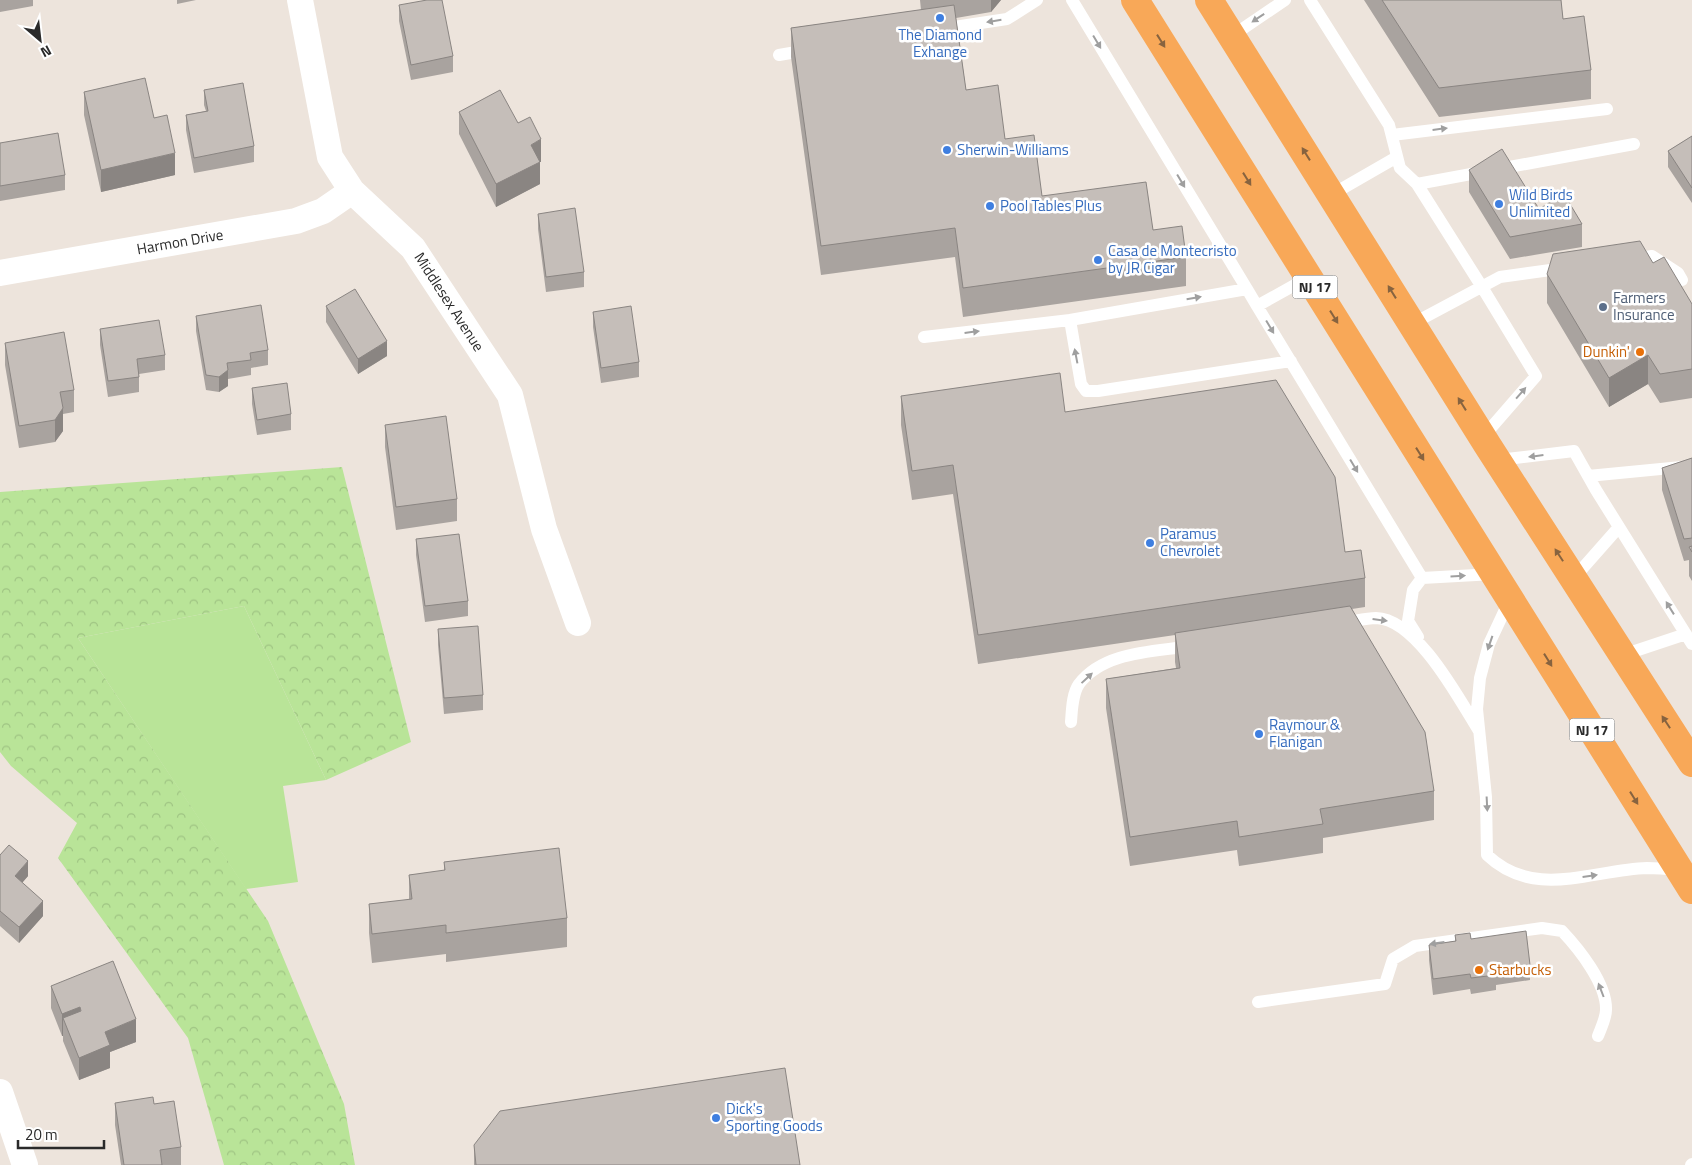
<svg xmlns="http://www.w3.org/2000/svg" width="1692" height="1165" font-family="'Titillium Web',sans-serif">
  <defs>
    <pattern id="forest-crowns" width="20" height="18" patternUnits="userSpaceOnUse" patternTransform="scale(1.25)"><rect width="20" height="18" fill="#b9e498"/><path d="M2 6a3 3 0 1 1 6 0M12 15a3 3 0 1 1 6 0" fill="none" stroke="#9fc483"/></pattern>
  </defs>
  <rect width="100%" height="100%" fill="#ede4dc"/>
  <path fill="#b9e498" d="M 244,606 L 326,780 L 283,786 L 298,882 L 246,889 L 78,638 Z"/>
  <path fill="url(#forest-crowns)" d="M 342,467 L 411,742 L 326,780 L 244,606 L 78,638 L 268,921 L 344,1104 L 355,1165 L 224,1165 L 188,1038 L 58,858 L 77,823 L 11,766 L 0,752 L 0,492 Z"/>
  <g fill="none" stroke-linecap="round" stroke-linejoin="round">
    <path stroke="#fff" stroke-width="12" d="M 1072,0 L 1247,289
      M 1310,0 L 1389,125 L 1400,168 L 1417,184 L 1482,287 L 1536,376 L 1483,437
      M 941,29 L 1007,19 L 1037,0
      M 1232,36 L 1285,0
      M 779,55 L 808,50
      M 1392,135 L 1607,109
      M 1417,184 L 1634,144
      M 1331,195 L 1397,157
      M 1634,259 L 1652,256 L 1678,273 L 1682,280
      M 1309,277 L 1257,306 L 1422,578
      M 1257,306 L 1247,289 L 1070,320 L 1081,384 L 1086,391 L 1098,391 L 1291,361
      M 1412,324 L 1500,277 L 1565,268
      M 924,337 L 1070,320
      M 1498,460 L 1574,451 L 1596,490 L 1692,644
      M 1588,476 L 1692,466
      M 1422,578 L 1494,574
      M 1574,578 L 1619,527
      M 1510,599 L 1489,644 L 1480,678 L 1477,709 L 1486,797 L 1487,855 C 1534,900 1591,870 1647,868 C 1658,868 1668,869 1678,870
      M 1341,623 C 1352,622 1365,618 1376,618 C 1417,619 1459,699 1479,731
      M 1418,637 L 1408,621 L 1413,590 L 1422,578
      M 1623,655 L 1686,634
      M 1071,722 C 1072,710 1072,694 1079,684 C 1104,651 1154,652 1191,646
      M 1258,1002 L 1385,984 L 1393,959 L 1415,946 L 1542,928 L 1562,931 C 1579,949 1607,984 1606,1010 C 1606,1018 1601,1028 1598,1036
      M 1691,1165 L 1692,1164"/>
    <path stroke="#fff" stroke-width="26" d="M 300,0 L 330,157 L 352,191 L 413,248 L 510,395 L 544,529 L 578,623
      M 0,273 L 296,221 L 323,211 L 352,191
      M 0,1092 L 25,1165"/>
    <path stroke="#f8a858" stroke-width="28" d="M 1135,0 L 1692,890
      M 1209,0 L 1488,446 L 1692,763"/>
  </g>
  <path fill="#a9a39f" d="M 0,0 L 33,0 L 33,6 L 0,12 Z
    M 177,0 L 196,0 L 177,4 Z
    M 920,0 L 1001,0 L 991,12 L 956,18 L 966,90 L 1005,139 L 1042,196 L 1153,230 L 1186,257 L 1186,286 L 963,317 L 955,257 L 821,275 L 791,57 L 791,28 L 921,10 Z
    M 1364,0 L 1561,0 L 1563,19 L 1591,70 L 1591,99 L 1439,117 Z
    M 399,5 L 453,56 L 453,72 L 411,80 L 399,21 Z
    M 204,90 L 254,146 L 254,162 L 194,173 L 186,130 L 186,115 L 206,111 L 204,105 Z
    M 84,92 L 175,175 L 101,192 L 84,115 Z
    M 459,112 L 518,123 L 541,162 L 540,162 L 540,184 L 496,207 L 459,134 Z
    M 1692,136 L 1692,203 L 1668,167 L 1668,151 Z
    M 0,143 L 65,175 L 65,190 L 0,201 Z
    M 1469,170 L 1539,209 L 1582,224 L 1582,247 L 1510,259 L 1469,192 Z
    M 538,214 L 584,272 L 584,287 L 546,292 L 538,229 Z
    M 1653,263 L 1692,304 L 1692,398 L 1660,403 L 1648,384 L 1609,407 L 1547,303 L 1547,274 Z
    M 326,306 L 387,356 L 358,374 L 326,322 Z
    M 593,312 L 639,362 L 639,377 L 601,383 L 593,327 Z
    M 196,316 L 268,350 L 268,365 L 251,368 L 251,375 L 228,379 L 228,386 L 219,392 L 206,390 L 196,331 Z
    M 100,329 L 165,355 L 165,370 L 139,374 L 139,392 L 108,397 L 100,345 Z
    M 5,343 L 74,390 L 74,412 L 63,414 L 63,431 L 55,442 L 19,448 L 5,365 Z
    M 252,388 L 291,414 L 291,430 L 257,435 L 252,404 Z
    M 901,396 L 1065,412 L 1345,552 L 1365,578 L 1365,607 L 1352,609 L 1434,791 L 1434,820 L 1323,838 L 1323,853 L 1239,866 L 1237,850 L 1130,866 L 1106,708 L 1106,679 L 1176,668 L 1175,662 L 1175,635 L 978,664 L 953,494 L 912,500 L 901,425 Z
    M 385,425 L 457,499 L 457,521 L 396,530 L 385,447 Z
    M 1692,458 L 1692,581 L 1689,576 L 1689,560 L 1684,561 L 1662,490 L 1662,468 Z
    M 416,539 L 468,601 L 468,616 L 425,622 L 416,555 Z
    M 438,629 L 483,695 L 483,710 L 444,714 L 438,645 Z
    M 0,855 L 28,876 L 22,883 L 43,916 L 19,943 L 0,926 Z
    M 444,862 L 567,918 L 567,947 L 446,962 L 446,954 L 372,963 L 369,933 L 369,904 L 409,900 L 409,875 L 444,871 Z
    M 1455,935 L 1471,939 L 1530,965 L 1530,980 L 1496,985 L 1496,990 L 1471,994 L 1470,989 L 1433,995 L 1429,960 L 1429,945 L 1455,941 Z
    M 51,986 L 136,1042 L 110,1052 L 110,1068 L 79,1080 L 63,1041 L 63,1036 L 62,1036 L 51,1008 Z
    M 115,1103 L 154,1104 L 181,1147 L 181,1165 L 121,1165 L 115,1125 Z
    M 474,1145 L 800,1165 L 474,1165 Z"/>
  <path fill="#8a8582" d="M 991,0 L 1001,0 L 991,12 Z
    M 541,139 L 541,162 L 540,162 L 540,184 L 496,207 L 496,184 L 531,145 Z
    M 175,153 L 175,175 L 101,192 L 101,170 Z
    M 387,341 L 387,356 L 358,374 L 358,359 Z
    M 1648,355 L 1648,384 L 1609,407 L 1609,378 Z
    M 228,370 L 228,386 L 219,392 L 219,377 Z
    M 63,408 L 63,431 L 55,442 L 55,420 Z
    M 28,861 L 28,876 L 15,891 L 15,876 Z
    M 43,901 L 43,916 L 19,943 L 19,927 Z
    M 80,1007 L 80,1030 L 63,1018 L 63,1036 L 62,1036 L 62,1014 Z
    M 136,1019 L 136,1042 L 110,1052 L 110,1068 L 79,1080 L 79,1058 L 105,1032 Z"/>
  <path fill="#c5beb9" stroke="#8a8582" d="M 427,0 L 442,0 L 453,56 L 411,65 L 399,5 Z
    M 1382,0 L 1561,0 L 1563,19 L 1584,16 L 1591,70 L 1439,88 Z
    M 954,5 L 966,90 L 998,85 L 1005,139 L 1034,135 L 1042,196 L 1146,182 L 1153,230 L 1182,226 L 1186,257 L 963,288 L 955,228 L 821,246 L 791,28 Z
    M 145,78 L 154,118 L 167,115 L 175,153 L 101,170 L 84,92 Z
    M 243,83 L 254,146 L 194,158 L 186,115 L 208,111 L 204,90 Z
    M 500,90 L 518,123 L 530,117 L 541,139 L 531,145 L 540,162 L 496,184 L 459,112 Z
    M 58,133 L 65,175 L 0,186 L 0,143 Z
    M 1692,136 L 1692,188 L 1668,151 Z
    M 1502,149 L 1539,209 L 1564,194 L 1582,224 L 1510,237 L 1469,170 Z
    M 575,208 L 584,272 L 546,277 L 538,214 Z
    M 1640,241 L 1653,263 L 1664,257 L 1692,304 L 1692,369 L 1660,374 L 1648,355 L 1609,378 L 1547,274 L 1553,254 Z
    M 355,289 L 387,341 L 358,359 L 326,306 Z
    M 261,305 L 268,350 L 250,353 L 251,360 L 227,363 L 228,370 L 219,377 L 206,375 L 196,316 Z
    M 631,306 L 639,362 L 601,368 L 593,312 Z
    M 159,320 L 165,355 L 137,359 L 139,377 L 108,381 L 100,329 Z
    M 64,332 L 74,390 L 60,392 L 63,408 L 55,420 L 19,426 L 5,343 Z
    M 1060,373 L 1065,412 L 1276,380 L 1335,477 L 1345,552 L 1361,550 L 1365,578 L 978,635 L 953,465 L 912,471 L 901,396 Z
    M 287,383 L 291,414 L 257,420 L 252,388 Z
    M 446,416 L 457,499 L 396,507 L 385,425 Z
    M 1692,458 L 1692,538 L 1684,539 L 1662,468 Z
    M 459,534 L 468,601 L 425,606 L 416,539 Z
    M 1692,546 L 1692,552 L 1689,547 Z
    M 1350,606 L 1425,732 L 1434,791 L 1320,809 L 1323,824 L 1239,837 L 1237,821 L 1130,837 L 1106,679 L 1180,668 L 1175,633 Z
    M 478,626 L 483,695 L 444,698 L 438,629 Z
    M 9,845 L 28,861 L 15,876 L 43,901 L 19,927 L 0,911 L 0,855 Z
    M 559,848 L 567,918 L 446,933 L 446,925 L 372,934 L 369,904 L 412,899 L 409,875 L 445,870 L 444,862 Z
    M 1526,931 L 1530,965 L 1495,970 L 1496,975 L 1471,978 L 1470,974 L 1433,979 L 1429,945 L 1456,941 L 1455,935 L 1470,933 L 1471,939 Z
    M 113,961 L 136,1019 L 105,1032 L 110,1045 L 79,1058 L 63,1018 L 81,1011 L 80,1007 L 62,1014 L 51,986 Z
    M 785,1068 L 800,1165 L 476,1165 L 474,1145 L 500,1111 Z
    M 153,1097 L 154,1104 L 174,1101 L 181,1147 L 160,1150 L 162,1165 L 124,1165 L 115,1103 Z"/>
  <defs><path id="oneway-solid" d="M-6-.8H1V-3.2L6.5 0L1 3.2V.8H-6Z" transform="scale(1.25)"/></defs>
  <g fill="#9f9f9f">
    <use href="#oneway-solid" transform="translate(1258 18) rotate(146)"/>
    <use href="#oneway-solid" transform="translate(994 21) rotate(171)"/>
    <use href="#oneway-solid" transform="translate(1097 42) rotate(59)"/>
    <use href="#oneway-solid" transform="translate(1440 129) rotate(-7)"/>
    <use href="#oneway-solid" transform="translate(1181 181) rotate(59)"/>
    <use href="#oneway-solid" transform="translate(1194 298) rotate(-10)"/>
    <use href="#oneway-solid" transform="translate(1270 327) rotate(59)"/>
    <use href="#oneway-solid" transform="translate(972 332) rotate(-7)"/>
    <use href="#oneway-solid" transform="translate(1076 356) rotate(-101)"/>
    <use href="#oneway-solid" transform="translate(1521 393) rotate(-49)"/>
    <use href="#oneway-solid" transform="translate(1536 456) rotate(173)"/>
    <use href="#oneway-solid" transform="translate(1354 466) rotate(59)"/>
    <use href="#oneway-solid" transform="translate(1458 576) rotate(-3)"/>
    <use href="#oneway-solid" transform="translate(1670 608) rotate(-122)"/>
    <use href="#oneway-solid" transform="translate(1380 620) rotate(7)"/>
    <use href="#oneway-solid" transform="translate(1490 643) rotate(109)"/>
    <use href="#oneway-solid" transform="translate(1087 678) rotate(-43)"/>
    <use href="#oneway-solid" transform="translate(1487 804) rotate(87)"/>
    <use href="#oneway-solid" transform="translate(1590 876) rotate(-8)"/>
    <use href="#oneway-solid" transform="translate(1437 943) rotate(172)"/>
    <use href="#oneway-solid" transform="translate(1601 990) rotate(-111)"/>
  </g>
  <g fill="#87633f">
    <use href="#oneway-solid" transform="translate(1161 41) rotate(58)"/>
    <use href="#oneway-solid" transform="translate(1306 154) rotate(-122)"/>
    <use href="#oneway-solid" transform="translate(1247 179) rotate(58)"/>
    <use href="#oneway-solid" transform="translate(1392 292) rotate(-122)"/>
    <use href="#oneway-solid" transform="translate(1334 317) rotate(58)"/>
    <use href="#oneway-solid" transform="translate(1462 404) rotate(-122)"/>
    <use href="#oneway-solid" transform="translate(1420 454) rotate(58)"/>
    <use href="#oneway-solid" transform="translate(1559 555) rotate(-123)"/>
    <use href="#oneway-solid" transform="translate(1548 660) rotate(58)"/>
    <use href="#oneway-solid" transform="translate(1666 722) rotate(-123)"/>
    <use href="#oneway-solid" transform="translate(1634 798) rotate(58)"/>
  </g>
  <g fill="#3f7fe0" stroke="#fff" stroke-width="2">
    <circle cx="940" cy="18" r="5"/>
    <circle cx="947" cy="150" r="5"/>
    <circle cx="1499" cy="204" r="5"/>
    <circle cx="990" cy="206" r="5"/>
    <circle cx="1098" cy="260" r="5"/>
    <circle cx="1150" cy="543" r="5"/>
    <circle cx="1259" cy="734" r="5"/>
    <circle cx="716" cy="1118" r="5"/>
  </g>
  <circle fill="#5c6f8a" stroke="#fff" stroke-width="2" cx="1603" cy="307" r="5"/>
  <g fill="#e8710a" stroke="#fff" stroke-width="2">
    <circle cx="1640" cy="352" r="5"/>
    <circle cx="1479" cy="970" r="5"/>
  </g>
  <g text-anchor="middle" stroke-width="5" stroke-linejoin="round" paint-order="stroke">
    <g fill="#fff" stroke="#6a6a6a" stroke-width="1">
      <rect x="1292.5" y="275.5" width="45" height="23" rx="4"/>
      <rect x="1569.5" y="718.5" width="45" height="23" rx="4"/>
    </g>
    <g font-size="14" font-weight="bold" fill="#2a2a2a">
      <text x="1315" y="292">NJ 17</text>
      <text x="1592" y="735">NJ 17</text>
    </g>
    <g font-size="15" fill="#366cbe" stroke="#fff" text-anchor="start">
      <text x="940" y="40" text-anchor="middle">The Diamond<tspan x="940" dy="17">Exhange</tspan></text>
      <text x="957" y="155">Sherwin-Williams</text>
      <text x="1509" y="200">Wild Birds<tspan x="1509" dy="17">Unlimited</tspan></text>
      <text x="1000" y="211">Pool Tables Plus</text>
      <text x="1108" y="256">Casa de Montecristo<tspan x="1108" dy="17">by JR Cigar</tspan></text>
      <text x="1160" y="539">Paramus<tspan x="1160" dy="17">Chevrolet</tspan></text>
      <text x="1269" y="730">Raymour &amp;<tspan x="1269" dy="17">Flanigan</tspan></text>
      <text x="726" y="1114">Dick's<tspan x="726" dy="17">Sporting Goods</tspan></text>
    </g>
    <g font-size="15" fill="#2a2a2a" stroke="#fff">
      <text transform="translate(180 242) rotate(-10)" y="5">Harmon Drive</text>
      <text transform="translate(449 302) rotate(57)" y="5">Middlesex Avenue</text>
    </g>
    <g font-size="15" fill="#4e5e75" stroke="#fff" text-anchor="start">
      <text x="1613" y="303">Farmers<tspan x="1613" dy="17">Insurance</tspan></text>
    </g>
    <g font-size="15" fill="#c56008" stroke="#fff" text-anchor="end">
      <text x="1630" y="357">Dunkin'</text>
      <text x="1489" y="975" text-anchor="start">Starbucks</text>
    </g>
  </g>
  <g transform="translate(40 40) rotate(152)" stroke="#ffffff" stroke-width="4" paint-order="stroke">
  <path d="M0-4L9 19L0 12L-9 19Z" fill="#2a2a2a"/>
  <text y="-8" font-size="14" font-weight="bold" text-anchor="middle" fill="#2a2a2a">N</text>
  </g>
  <path d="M18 1140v8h86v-8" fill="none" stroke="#2a2a2a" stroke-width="2.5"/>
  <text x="25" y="1140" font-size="15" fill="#2a2a2a" stroke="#ffffff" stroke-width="4" paint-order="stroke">20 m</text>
</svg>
